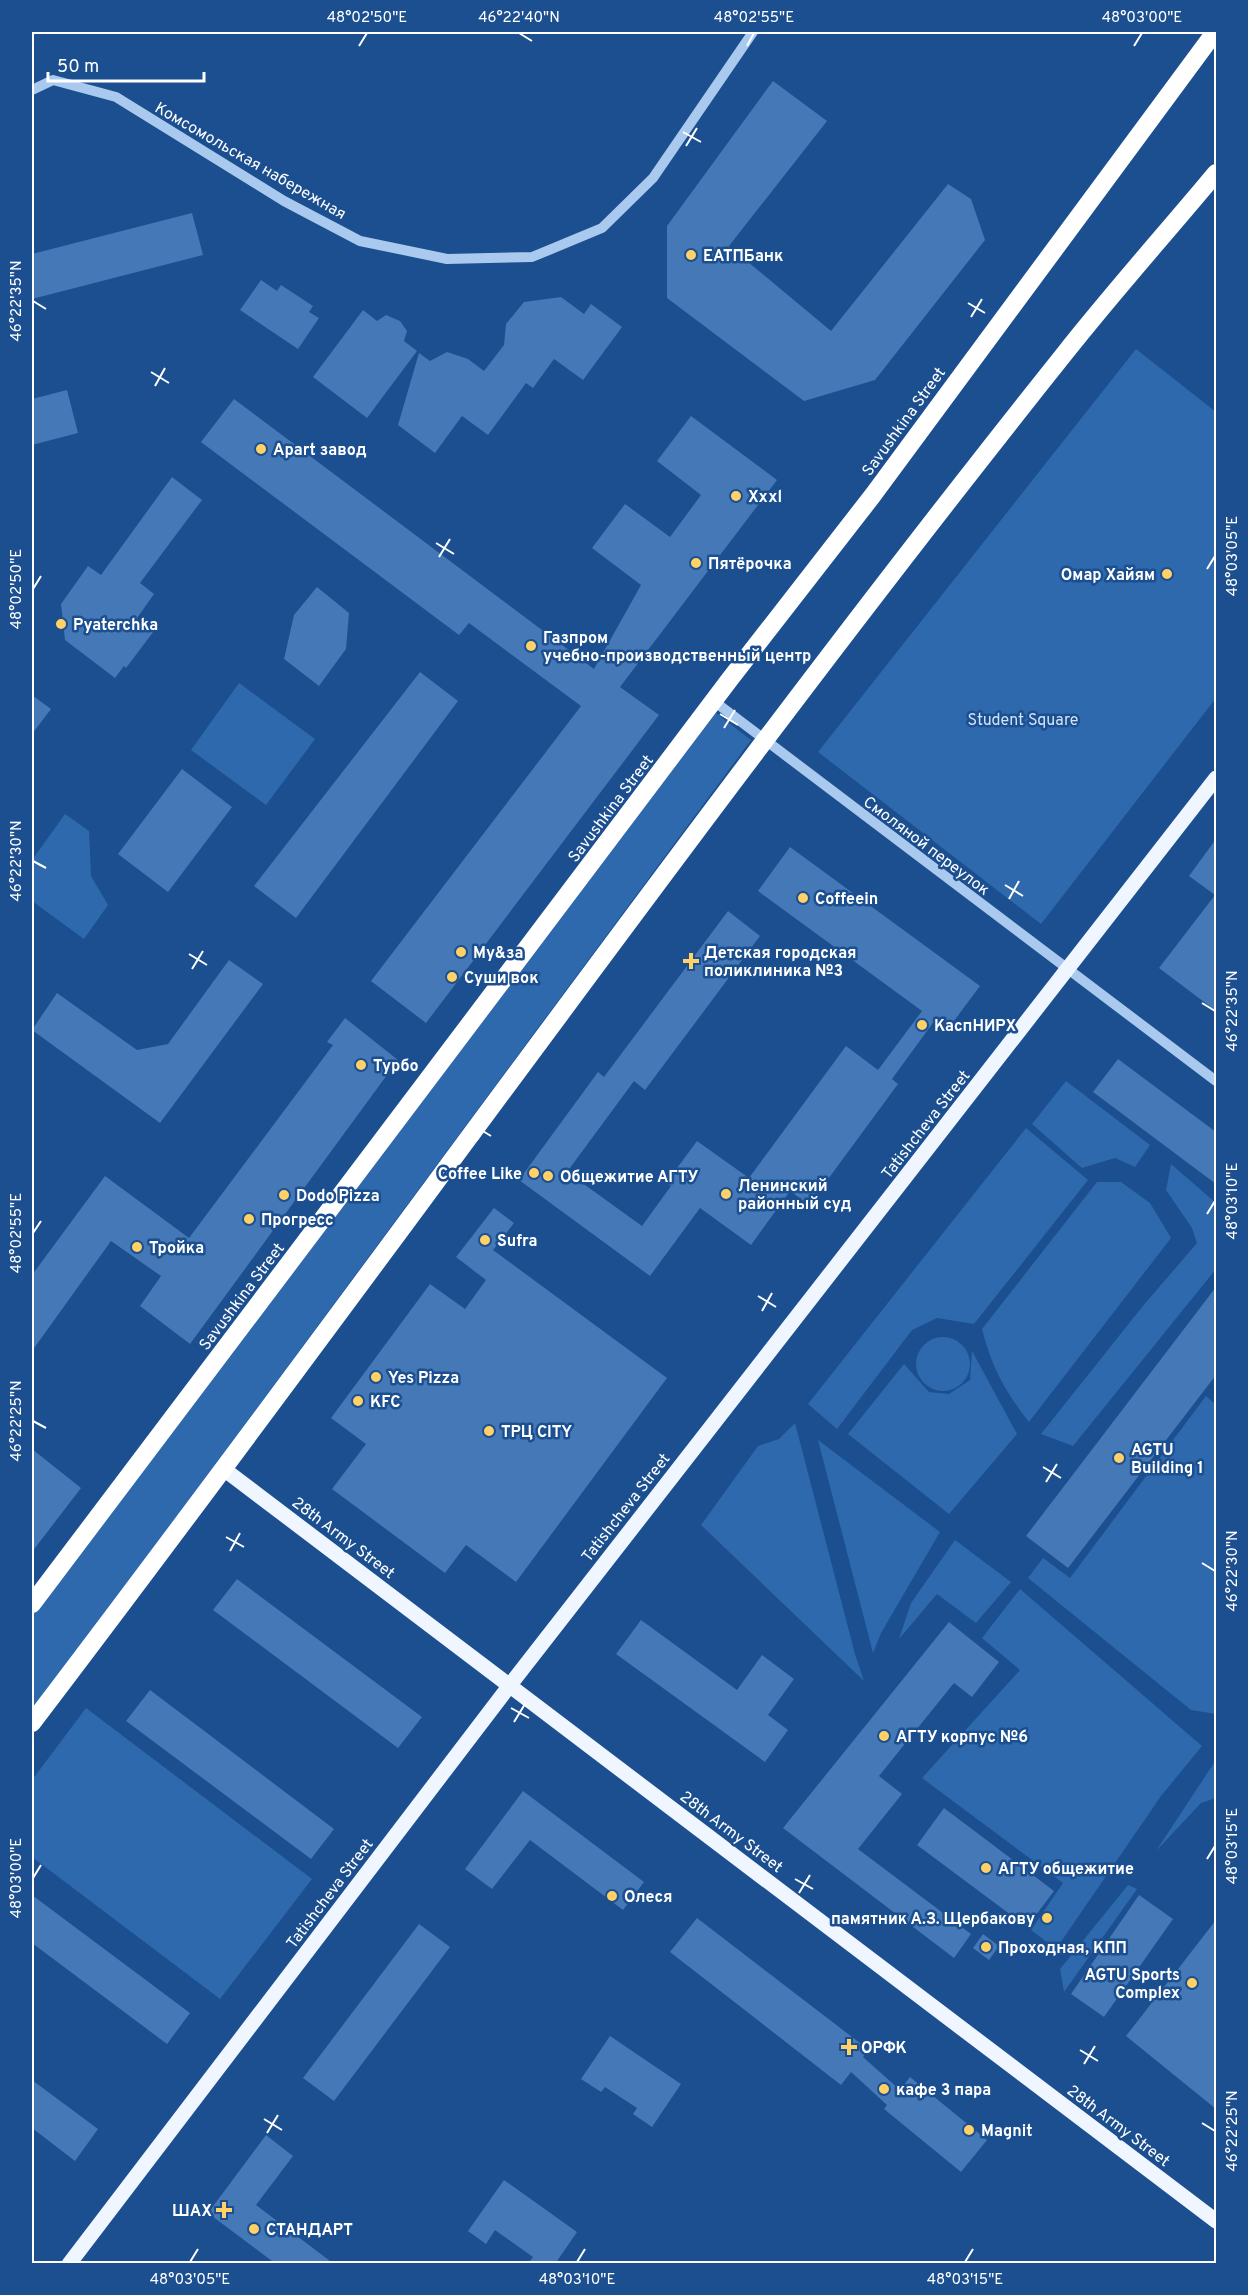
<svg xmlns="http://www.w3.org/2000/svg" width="1248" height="2295" font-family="Overpass,sans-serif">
  <rect width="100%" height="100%" fill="#1b4f8f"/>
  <path fill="#2e69ad" d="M 1136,349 L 1216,412 L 1216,698 L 1041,924 L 818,752 Z
    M 239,683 L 315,739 L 266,805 L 191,750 Z
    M 716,713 L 751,740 L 32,1712 L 32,1607 Z
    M 65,814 L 89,831 L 91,876 L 108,905 L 84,939 L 32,901 L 32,860 Z
    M 1066,1081 L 1150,1145 L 1135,1167 L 1115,1158 L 1082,1168 L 1032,1124 Z
    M 1026,1128 L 1088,1180 L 974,1324 L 937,1318 L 912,1330 L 837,1429 L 808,1404 Z
    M 1171,1164 L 1216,1203 L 1216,1269 L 1073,1446 L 1041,1434 L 1142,1307 L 1197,1243 L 1192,1228 L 1166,1190 Z
    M 1097,1182 L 1121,1182 L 1150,1203 L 1171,1238 L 1029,1422 C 1005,1391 992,1368 982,1329 Z
    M916 1364a27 27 0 1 1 54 0a27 27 0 1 1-54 0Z
    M 972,1351 L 1017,1434 L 949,1514 L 848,1434 L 904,1364 L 929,1392 L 949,1394 L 970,1380 Z
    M 1206,1396 L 1216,1405 L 1216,1714 L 1191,1710 L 1028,1578 L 1043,1558 L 1070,1578 Z
    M 795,1423 L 855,1654 L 864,1681 L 701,1525 L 758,1446 L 779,1439 Z
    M 818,1440 L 940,1532 L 881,1633 L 873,1653 Z
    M 955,1540 L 1011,1582 L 976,1623 L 937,1594 L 899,1639 L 911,1603 Z
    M 1020,1589 L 1202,1746 L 1161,1796 L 1056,1949 L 1031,1930 L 1063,1883 L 922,1778 L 1020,1670 L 982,1638 Z
    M 86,1708 L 312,1879 L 220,1999 L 32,1857 L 32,1780 Z
    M 1216,1760 L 1216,1798 L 1201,1803 L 1156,1851 Z
    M 1128,1885 L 1137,1889 L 1064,1992 L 1060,1969 Z"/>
  <path fill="#4478b7" d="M 773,81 L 827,121 L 729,246 L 831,331 L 948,184 L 971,199 L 985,240 L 875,380 L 804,401 L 667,298 L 667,226 Z
    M 192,213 L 203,255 L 32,299 L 32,254 Z
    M 261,280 L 277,291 L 281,285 L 313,306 L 309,312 L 319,318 L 298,349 L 240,310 Z
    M 561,297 L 584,314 L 591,304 L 622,327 L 583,380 L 554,359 L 533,388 L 526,383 L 488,435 L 462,416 L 435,453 L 398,425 L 419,353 L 430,361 L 447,352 L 468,359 L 484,371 L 504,345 L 506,324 L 524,302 Z
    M 363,310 L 377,321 L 386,315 L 400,321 L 407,331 L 404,341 L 417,351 L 367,418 L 313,377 Z
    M 67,390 L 78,433 L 32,445 L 32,399 Z
    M 234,399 L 594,669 L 641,585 L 592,548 L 625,504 L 670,537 L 701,495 L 657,461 L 691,416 L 777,480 L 620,687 L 659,715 L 426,1023 L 371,981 L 581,706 L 469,623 L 459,635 L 201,442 Z
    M 172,477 L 202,500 L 140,583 L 154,594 L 137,618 L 154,631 L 126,668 L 124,666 L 115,678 L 65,640 L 61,604 L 88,566 L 101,575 Z
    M 317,587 L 349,613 L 346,649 L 319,686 L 284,659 L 294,615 Z
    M 420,672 L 458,701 L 296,918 L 254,886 Z
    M 32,695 L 51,709 L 32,734 Z
    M 182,769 L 232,807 L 168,892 L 118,854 Z
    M 1216,839 L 1216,1011 L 1159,968 L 1215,895 L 1189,876 Z
    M 790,847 L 980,986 L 948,1029 L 935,1020 L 892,1079 L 898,1084 L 809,1205 L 790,1191 L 751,1245 L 700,1208 L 650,1276 L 519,1180 L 598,1072 L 604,1077 L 728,911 L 760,936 L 645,1090 L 634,1081 L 567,1172 L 642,1226 L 671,1186 L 666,1183 L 697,1141 L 749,1178 L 846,1046 L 878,1070 L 922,1011 L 758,891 Z
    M 229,960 L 263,984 L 160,1123 L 32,1030 L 57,993 L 137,1050 L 168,1044 Z
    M 345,1018 L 398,1060 L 190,1344 L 140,1306 L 161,1276 L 111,1241 L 32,1351 L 32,1275 L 105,1176 L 189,1238 L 333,1045 L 327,1042 Z
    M 1118,1059 L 1216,1132 L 1216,1184 L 1093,1092 Z
    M 494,1208 L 514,1223 L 493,1250 L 667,1378 L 516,1582 L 466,1545 L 445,1573 L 332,1489 L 366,1444 L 331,1418 L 430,1284 L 465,1309 L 486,1280 L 456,1257 Z
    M 1216,1287 L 1216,1375 L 1068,1568 L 1026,1536 Z
    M 32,1449 L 81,1488 L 32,1552 Z
    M 237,1579 L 422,1717 L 398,1748 L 213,1610 Z
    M 641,1620 L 737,1690 L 762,1655 L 794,1679 L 768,1715 L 788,1730 L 765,1762 L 616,1654 Z
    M 949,1622 L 999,1662 L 972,1697 L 954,1683 L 879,1776 L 902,1794 L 858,1849 L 971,1934 L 954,1958 L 783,1828 Z
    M 150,1690 L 334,1829 L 311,1859 L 126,1721 Z
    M 523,1791 L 644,1882 L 623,1910 L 530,1840 L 492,1889 L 465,1869 Z
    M 944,1808 L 1054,1891 L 1027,1927 L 917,1845 Z
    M 32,1895 L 190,2013 L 167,2044 L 32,1943 Z
    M 1139,1895 L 1173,1919 L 1104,2017 L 1071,1994 Z
    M 697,1918 L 869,2050 L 863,2057 L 900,2090 L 910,2077 L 987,2140 L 961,2172 L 884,2109 L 887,2105 L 851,2072 L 841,2085 L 670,1952 Z
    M 1216,1920 L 1216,2109 L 1126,2036 Z
    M 419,1924 L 450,1947 L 334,2101 L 303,2078 Z
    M 983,1934 L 999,1946 L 989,1960 L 973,1948 Z
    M 610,2036 L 681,2084 L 652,2127 L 633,2114 L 637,2108 L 605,2087 L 601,2092 L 581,2079 Z
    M 32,2080 L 98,2129 L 75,2161 L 32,2128 Z
    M 266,2135 L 293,2156 L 256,2205 L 334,2264 L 276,2264 L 208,2213 Z
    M 504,2180 L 577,2232 L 555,2264 L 528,2264 L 533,2257 L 495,2230 L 486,2244 L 468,2231 Z"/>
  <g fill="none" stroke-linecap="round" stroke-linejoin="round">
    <path stroke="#a9c9ee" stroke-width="10" d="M 32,90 L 53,80 L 116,97 L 284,201 L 360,241 L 447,259 L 532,257 L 602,228 L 653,178 L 753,32
      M 715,702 L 1216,1081"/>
    <path stroke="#f0f6ff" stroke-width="15" d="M 225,1470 L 1216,2221
      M 69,2264 L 510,1685 L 1216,778"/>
    <path stroke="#fff" stroke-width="18" d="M 32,1604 L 730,679 L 873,495 L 1215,32
      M 32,1723 C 379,1268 708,800 1065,353 C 1114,291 1166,233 1216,173"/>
  </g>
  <path fill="none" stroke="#fff" stroke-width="2" d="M 519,33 L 532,41M 359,46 L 367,33M 747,46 L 754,33M 1134,46 L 1142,33M 683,132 L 701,142M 686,146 L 697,128M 33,301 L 46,309M 968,303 L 985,313M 971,317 L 982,299M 151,372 L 169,383M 155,386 L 165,368M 436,543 L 454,554M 439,557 L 450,539M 1207,569 L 1215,556M 33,589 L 41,576M 720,714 L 738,725M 724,728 L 735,710M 33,861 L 46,868M 1005,885 L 1023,896M 1009,899 L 1019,881M 189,954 L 207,965M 192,969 L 203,951M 1202,1003 L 1215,1011M 473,1125 L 491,1136M 477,1140 L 488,1122M 1207,1214 L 1215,1201M 33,1233 L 41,1221M 758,1296 L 776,1307M 762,1311 L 772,1293M 33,1421 L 46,1428M 1043,1467 L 1061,1478M 1046,1482 L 1057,1464M 226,1537 L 244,1547M 230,1551 L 240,1533M 1202,1563 L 1215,1571M 511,1708 L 529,1718M 514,1722 L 525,1704M 1207,1859 L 1215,1846M 33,1878 L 41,1865M 795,1879 L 813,1889M 799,1893 L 810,1875M 1080,2050 L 1098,2061M 1084,2064 L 1095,2046M 264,2119 L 282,2130M 1202,2123 L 1215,2131M 267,2133 L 278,2115M 190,2262 L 198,2249M 577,2262 L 585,2249M 965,2262 L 973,2249"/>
  <g fill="#ffd166" stroke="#1b4f8f" stroke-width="2">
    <circle cx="691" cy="255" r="6"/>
    <circle cx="261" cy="449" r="6"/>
    <circle cx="736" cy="496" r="6"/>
    <circle cx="696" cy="563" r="6"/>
    <circle cx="1167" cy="574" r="6"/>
    <circle cx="61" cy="624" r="6"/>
    <circle cx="531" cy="646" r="6"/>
    <circle cx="803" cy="898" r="6"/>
    <circle cx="461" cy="952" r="6"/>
    <path d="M688 952h6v6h6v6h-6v6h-6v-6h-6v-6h6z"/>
    <circle cx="452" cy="977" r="6"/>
    <circle cx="922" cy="1025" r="6"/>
    <circle cx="361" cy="1065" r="6"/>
    <circle cx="534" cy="1173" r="6"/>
    <circle cx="548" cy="1176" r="6"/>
    <circle cx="726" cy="1194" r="6"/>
    <circle cx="284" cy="1195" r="6"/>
    <circle cx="249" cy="1219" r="6"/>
    <circle cx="485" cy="1240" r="6"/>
    <circle cx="137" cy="1247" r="6"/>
    <circle cx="376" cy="1377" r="6"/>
    <circle cx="358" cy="1401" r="6"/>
    <circle cx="489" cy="1431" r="6"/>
    <circle cx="1119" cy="1458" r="6"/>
    <circle cx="884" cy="1736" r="6"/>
    <circle cx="986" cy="1868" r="6"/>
    <circle cx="612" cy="1896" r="6"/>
    <circle cx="1047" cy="1918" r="6"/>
    <circle cx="986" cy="1947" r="6"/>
    <circle cx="1192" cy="1983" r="6"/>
    <path d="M846 2038h6v6h6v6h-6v6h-6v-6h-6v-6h6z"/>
    <circle cx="884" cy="2089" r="6"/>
    <circle cx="969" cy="2130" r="6"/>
    <path d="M221 2201h6v6h6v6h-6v6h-6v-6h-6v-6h6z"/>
    <circle cx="254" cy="2229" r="6"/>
  </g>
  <g text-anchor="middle" stroke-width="5" stroke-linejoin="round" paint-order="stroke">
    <g font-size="16" fill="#fff" stroke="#1b4f8f">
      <text transform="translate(251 160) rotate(30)" y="6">Комсомольская набережная</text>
      <text transform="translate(903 421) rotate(-54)" y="6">Savushkina Street</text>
      <text transform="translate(610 808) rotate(-53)" y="6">Savushkina Street</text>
      <text transform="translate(927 845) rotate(37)" y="6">Смоляной переулок</text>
      <text transform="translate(925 1124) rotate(-52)" y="6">Tatishcheva Street</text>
      <text transform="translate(241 1296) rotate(-53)" y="6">Savushkina Street</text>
      <text transform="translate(625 1507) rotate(-52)" y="6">Tatishcheva Street</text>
      <text transform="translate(344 1537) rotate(37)" y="6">28th Army Street</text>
      <text transform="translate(732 1831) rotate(37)" y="6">28th Army Street</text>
      <text transform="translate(329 1893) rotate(-53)" y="6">Tatishcheva Street</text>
      <text transform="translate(1119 2125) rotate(37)" y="6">28th Army Street</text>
    </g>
    <g font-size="16" font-weight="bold" fill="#fff" stroke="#1b4f8f" text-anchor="start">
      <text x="703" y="261">ЕАТПБанк</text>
      <text x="273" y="455">Apart завод</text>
      <text x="748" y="502">Xxxl</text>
      <text x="708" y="569">Пятёрочка</text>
      <text x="1155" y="580" text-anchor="end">Омар Хайям</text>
      <text x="73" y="630">Pyaterchka</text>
      <text x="543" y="643">Газпром<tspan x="543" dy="18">учебно-производственный центр</tspan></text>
      <text x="815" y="904">Coffeein</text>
      <text x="473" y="958">Му&amp;за</text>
      <text x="704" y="958">Детская городская<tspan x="704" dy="18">поликлиника №3</tspan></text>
      <text x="464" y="983">Суши вок</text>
      <text x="934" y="1031">КаспНИРХ</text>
      <text x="373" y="1071">Турбо</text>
      <text x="522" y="1179" text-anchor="end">Coffee Like</text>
      <text x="560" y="1182">Общежитие АГТУ</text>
      <text x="738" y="1191">Ленинский<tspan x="738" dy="18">районный суд</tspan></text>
      <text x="296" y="1201">Dodo Pizza</text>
      <text x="261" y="1225">Прогресс</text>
      <text x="497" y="1246">Sufra</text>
      <text x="149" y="1253">Тройка</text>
      <text x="388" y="1383">Yes Pizza</text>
      <text x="370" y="1407">KFC</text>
      <text x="501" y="1437">ТРЦ CITY</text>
      <text x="1131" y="1455">AGTU<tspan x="1131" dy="18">Building 1</tspan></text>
      <text x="896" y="1742">АГТУ корпус №6</text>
      <text x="998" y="1874">АГТУ общежитие</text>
      <text x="624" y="1902">Олеся</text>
      <text x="1035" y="1924" text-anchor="end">памятник А.З. Щербакову</text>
      <text x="998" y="1953">Проходная, КПП</text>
      <text x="1180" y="1980" text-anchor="end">AGTU Sports<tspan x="1180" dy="18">Complex</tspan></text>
      <text x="861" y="2053">ОРФК</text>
      <text x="896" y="2095">кафе 3 пара</text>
      <text x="981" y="2136">Magnit</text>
      <text x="212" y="2216" text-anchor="end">ШАХ</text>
      <text x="266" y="2235">СТАНДАРТ</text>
    </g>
    <g font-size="16" fill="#cfe3fa" stroke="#1b4f8f">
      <text x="1023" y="725">Student Square</text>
    </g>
  </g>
  <rect width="1248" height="2295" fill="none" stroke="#1b4f8f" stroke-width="66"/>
  <path d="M48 72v9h156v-9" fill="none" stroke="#ffffff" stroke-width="3"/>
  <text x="57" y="72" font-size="18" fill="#ffffff" stroke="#1b4f8f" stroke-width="4.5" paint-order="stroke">50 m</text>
  <rect x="33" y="33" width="1182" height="2229" fill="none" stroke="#fff" stroke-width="2"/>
  <g font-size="15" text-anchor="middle" fill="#fff">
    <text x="367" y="22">48°02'50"E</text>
    <text x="519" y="22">46°22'40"N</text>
    <text x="754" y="22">48°02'55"E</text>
    <text x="1142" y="22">48°03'00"E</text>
    <text transform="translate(16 301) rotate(-90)" y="5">46°22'35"N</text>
    <text transform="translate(1232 556) rotate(-90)" y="5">48°03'05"E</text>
    <text transform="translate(16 589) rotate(-90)" y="5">48°02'50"E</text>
    <text transform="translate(16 861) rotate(-90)" y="5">46°22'30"N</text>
    <text transform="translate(1232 1011) rotate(-90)" y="5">46°22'35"N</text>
    <text transform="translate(1232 1201) rotate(-90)" y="5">48°03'10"E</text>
    <text transform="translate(16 1233) rotate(-90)" y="5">48°02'55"E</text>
    <text transform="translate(16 1421) rotate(-90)" y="5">46°22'25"N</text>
    <text transform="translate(1232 1571) rotate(-90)" y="5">46°22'30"N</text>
    <text transform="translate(1232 1846) rotate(-90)" y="5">48°03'15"E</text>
    <text transform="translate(16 1878) rotate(-90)" y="5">48°03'00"E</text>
    <text transform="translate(1232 2131) rotate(-90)" y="5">46°22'25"N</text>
    <text x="190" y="2284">48°03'05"E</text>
    <text x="577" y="2284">48°03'10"E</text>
    <text x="965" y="2284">48°03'15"E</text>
  </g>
</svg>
